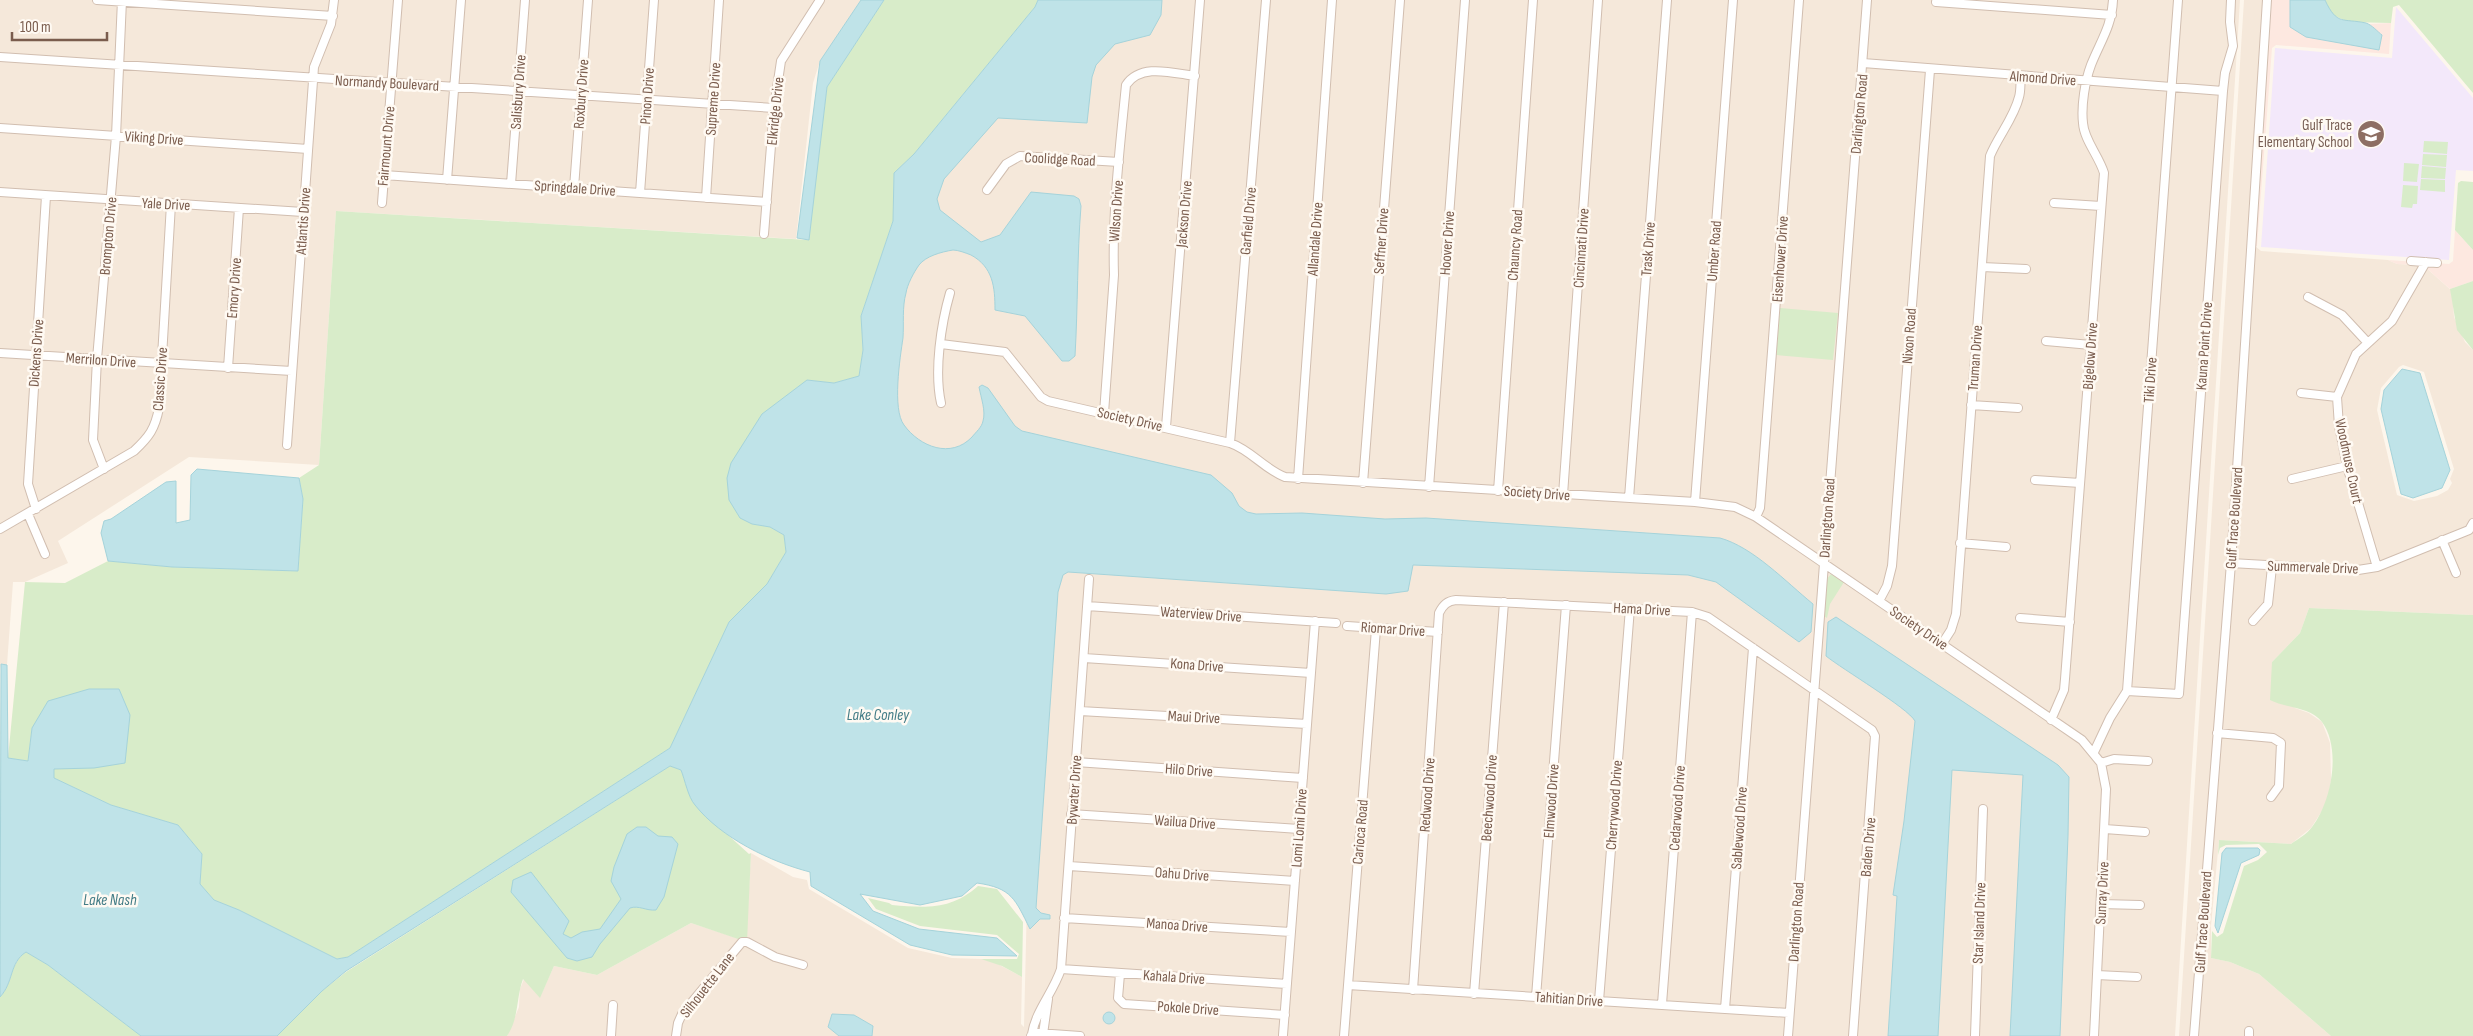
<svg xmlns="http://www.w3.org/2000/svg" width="2473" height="1036" font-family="'Sofia Sans Condensed',sans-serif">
  <rect width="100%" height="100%" fill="#fdf6ec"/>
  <path fill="#f5e8da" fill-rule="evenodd" d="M 0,0 L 861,0 L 820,61 L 813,83 L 796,239 L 336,211 L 319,465 L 189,457 L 58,541 L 68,563 L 25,582 L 13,582 L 7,665 L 1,664 L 0,670 Z
    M 1063,0 L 2240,0 L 2175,1036 L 872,1036 L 873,1026 L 854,1015 L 832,1014 L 828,1027 L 839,1036 L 507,1036 L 519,1007 L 520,989 L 524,979 L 540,997 L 554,966 L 597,975 L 691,923 L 746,941 L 751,853 L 793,877 L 807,880 L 809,889 L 908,948 L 952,958 L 981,959 L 992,961 L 1022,977 L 1021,1024 L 1024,1027 L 1027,900 L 948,489 L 888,434 L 915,188 Z
    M 2244,0 L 2264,0 L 2227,563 L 2190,1036 L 2179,1036 Z
    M 2255,246 L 2261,251 L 2388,260 L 2397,264 L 2423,265 L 2452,291 L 2454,317 L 2465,342 L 2473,350 L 2473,615 L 2309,608 L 2300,633 L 2272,662 L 2295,708 L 2309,713 L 2322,722 L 2330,743 L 2331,780 L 2327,803 L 2311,828 L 2291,844 L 2219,840 L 2211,926 L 2211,958 L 2230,962 L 2259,974 L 2331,1036 L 2198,1036 ZM 2403,365 L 2424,372 L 2454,469 L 2450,479 L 2452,483 L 2448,490 L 2437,496 L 2414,501 L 2397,495 L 2377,410 L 2381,388 L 2399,367 Z"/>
  <path fill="#fde8e0" d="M 2271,0 L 2290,0 L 2290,27 L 2379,50 L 2382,35 L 2368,24 L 2391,23 L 2389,54 L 2276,45 L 2272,48 L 2257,246 L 2255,246 Z
    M 2455,230 L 2473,250 L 2473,281 L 2450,289 L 2423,265 L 2397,264 L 2388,260 L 2449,264 L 2453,261 Z"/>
  <path fill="#f3e8fa" d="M 2396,7 L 2473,98 L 2473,171 L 2456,170 L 2449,260 L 2261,247 L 2275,48 L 2392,58 Z"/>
  <path fill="#d8ecc9" d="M 884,0 L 1038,0 L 1035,7 L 914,154 L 894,173 L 893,221 L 861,316 L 863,350 L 859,376 L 834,383 L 807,380 L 752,524 L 770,527 L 784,535 L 786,552 L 767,584 L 729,622 L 670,748 L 348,957 L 337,959 L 239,910 L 214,900 L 200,884 L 202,854 L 178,825 L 111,805 L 54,778 L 54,769 L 125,763 L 126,743 L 32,728 L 28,761 L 8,758 L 25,582 L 65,583 L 108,561 L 172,567 L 298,571 L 303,499 L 299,478 L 319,465 L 336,211 L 808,240 L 827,87 Z
    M 2325,0 L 2473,0 L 2473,93 L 2399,5 L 2393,7 L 2391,23 L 2348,22 L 2331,14 Z
    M 2424,141 L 2448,142 L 2447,154 L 2423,152 Z
    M 2423,154 L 2447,155 L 2446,167 L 2422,165 Z
    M 2404,163 L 2419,164 L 2417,182 L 2403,181 Z
    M 2422,166 L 2446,168 L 2445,179 L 2421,178 Z
    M 2421,179 L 2445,180 L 2445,192 L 2420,190 Z
    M 2461,181 L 2473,182 L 2473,250 L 2455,230 L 2458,183 Z
    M 2403,185 L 2418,186 L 2417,204 L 2413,204 L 2412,208 L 2401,207 Z
    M 2473,281 L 2473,350 L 2457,330 L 2450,289 Z
    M 1780,308 L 1838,313 L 1833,360 L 1776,355 Z
    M 1831,574 L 1844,582 L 1830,604 L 1827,618 L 1824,616 L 1826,580 Z
    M 2309,608 L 2473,615 L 2473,1036 L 2331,1036 L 2259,974 L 2230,962 L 2211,958 L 2212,931 L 2217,937 L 2223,933 L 2244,866 L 2258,860 L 2267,852 L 2259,844 L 2226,845 L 2220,848 L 2218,855 L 2219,840 L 2291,844 C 2298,839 2307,834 2312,827 C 2331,803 2342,749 2322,722 C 2311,707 2285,708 2270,700 L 2272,662 L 2300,633 Z
    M 670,766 L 681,770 L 695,805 L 749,854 L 751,853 L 747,942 L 691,923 L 597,975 L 554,966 L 540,998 L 523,979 C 516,998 519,1019 507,1036 L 277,1036 L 322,991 L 346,972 Z
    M 978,886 L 997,889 L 1023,922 L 1022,977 L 1002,966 L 981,959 L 1017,959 L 1019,954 L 997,935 L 920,926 L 876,909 L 868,898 L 889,903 L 892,905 C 927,908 951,910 978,886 Z
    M 26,952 L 48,965 L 141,1036 L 0,1036 L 0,997 C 14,982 9,964 26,952 Z"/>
  <path fill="#bfe3e8" stroke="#a5d3da" d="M 861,0 L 884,0 L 827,87 L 809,240 L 797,238 L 820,61 Z
    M 1038,0 L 1162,0 L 1161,15 L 1150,35 L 1115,44 L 1096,65 L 1092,77 L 1087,123 L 998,118 L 944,179 L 937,199 L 940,210 L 981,242 L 1000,235 L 1031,192 L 1074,196 L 1079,199 L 1081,206 C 1077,256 1078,305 1075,356 L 1069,361 L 1062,361 L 1025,316 L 995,310 C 995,287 993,267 971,255 C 966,253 958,250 953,250 C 941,252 926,256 919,265 C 914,272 907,285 906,293 C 902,307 904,324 903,338 C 900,358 892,409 904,425 C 920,447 951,459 972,437 C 976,432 982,427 983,421 C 986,411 981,398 979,387 L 982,385 L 988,388 L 1015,426 L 1022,431 L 1211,475 L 1232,493 L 1239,506 L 1247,512 L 1256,514 L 1302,513 L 1385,519 L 1426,518 L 1720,538 C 1753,547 1786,582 1813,604 L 1811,632 L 1799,642 L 1716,582 L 1688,575 L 1413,565 L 1408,591 L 1386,594 L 1068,572 L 1063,575 L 1058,592 L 1036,908 L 1041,913 L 1050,915 L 1050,919 L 1040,919 L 1030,929 C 1015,899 1012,888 977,883 L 962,896 L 920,905 L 860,894 L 873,911 L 919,929 L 997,938 L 1017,956 L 952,955 L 910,945 L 811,886 L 810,872 C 771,862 721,838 695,805 C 688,797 685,780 681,770 L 670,766 L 346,971 L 322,991 L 277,1036 L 141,1036 L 48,965 L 26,952 C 9,963 14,982 0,997 L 1,664 L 7,665 L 8,758 L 28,761 L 32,728 L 48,701 L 89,689 L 119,689 L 130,715 L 125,763 L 94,768 L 54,769 L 54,778 L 111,805 L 178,825 L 202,854 L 200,884 L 214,900 L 239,910 L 337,959 L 348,957 L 670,748 L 729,622 L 767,584 L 786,552 L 784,535 L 770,527 L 752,524 L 740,518 L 729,500 L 727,478 L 731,463 L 762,414 L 807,380 L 834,383 L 859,376 L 863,350 L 861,316 L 893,221 L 894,173 L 914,154 L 1035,7 Z
    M 2290,0 L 2325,0 C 2337,26 2343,18 2366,23 C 2372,25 2378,32 2382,35 L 2379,50 L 2306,37 L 2290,27 Z
    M 2402,369 L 2420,373 L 2450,470 L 2442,488 L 2413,498 L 2401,494 L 2381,409 L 2384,390 Z
    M 197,469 L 299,478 L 303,499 L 298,571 L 172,567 L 108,561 L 101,533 L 104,521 L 111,519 L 166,482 L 176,481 L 176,523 L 190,520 L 191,475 Z
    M 1836,617 L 2058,765 L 2069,777 L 2068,836 L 2060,1036 L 2010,1036 L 2023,775 L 1952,770 L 1938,1036 L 1888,1036 L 1897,896 L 1893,895 L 1904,821 L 1915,721 C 1908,708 1842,669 1826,656 L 1828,622 Z
    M 637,827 L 646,827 L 658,836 L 672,837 L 678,844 L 664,897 L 656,910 C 646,911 639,905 630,908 L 600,944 L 592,957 L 577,961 L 567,958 L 511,892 L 513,880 L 531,872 L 569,921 L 563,934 L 571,938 L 582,932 L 600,929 L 621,899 L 611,881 L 614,867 L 627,834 Z
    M 2226,848 L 2258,848 L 2260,850 L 2259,855 L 2241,863 L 2218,933 L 2215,926 L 2222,853 Z
    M1103 1018a6 6 0 1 1 12 0a6 6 0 1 1-12 0Z
    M 832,1014 L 854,1015 L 873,1026 L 872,1036 L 839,1036 L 828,1027 Z"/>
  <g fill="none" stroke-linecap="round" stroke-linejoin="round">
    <g stroke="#d1beb0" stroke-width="10">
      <path id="minor" d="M 97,0 L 333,16
        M 1936,2 L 2112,15
        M 0,57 L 774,108
        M 1863,63 L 2223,91
        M 0,128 L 308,149
        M 384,175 L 767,202
        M 447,180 L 461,0
        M 511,184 L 525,0
        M 574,188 L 588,0
        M 987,190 L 1006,164 L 1020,156 L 1119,162
        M 0,192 L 303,212
        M 640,193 L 654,0
        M 706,198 L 719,0
        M 382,203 L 398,0
        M 2054,203 L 2101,206
        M 764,234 L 774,108 L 781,61 L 820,0
        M 2411,261 L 2437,263
        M 1982,267 L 2026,269
        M 2308,297 L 2342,315 L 2368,343
        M 2046,341 L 2091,345
        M 941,344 L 1005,352 L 1041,397 L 1048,401 L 1230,443 C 1251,450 1264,469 1285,477 L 1695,502 L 1735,507 L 1756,517 L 2082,740 L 2101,763 L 2106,789 L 2094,1036
        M 0,353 L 292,371
        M 228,368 L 239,208
        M 2301,393 L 2337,397
        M 941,403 C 934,371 941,324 950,293
        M 1971,405 L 2018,408
        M 1104,413 L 1114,275 C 1112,211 1120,147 1126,85 C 1141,63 1172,73 1195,76
        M 1166,427 L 1200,0
        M 1230,443 L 1266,0
        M 287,445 L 314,67 L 331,24 L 334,0
        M 104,469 L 93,440 L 97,359 L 116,136 L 122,0
        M 1298,479 L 1332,0
        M 2292,479 L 2347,466
        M 2035,480 L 2080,483
        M 1363,483 L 1400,0
        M 1429,487 L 1465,0
        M 1498,491 L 1533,0
        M 1563,495 L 1598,0
        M 1629,498 L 1667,0
        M 1695,502 L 1733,0
        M 36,509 L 28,484 L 46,196
        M 28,514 L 45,554
        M 1756,517 L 1760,508 L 1799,0
        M 0,529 L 134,451 C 149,437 155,429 159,408 L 171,204
        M 2442,540 L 2456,573
        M 1960,543 L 2006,547
        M 2231,563 L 2358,570 L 2377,567 L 2469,530 L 2473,523
        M 2377,567 L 2347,466 L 2339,426 L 2337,397 L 2356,354 L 2392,321 L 2426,262
        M 1879,601 L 1887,586 L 1892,566 L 1930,70
        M 1087,606 L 1336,623
        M 2020,618 L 2070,622
        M 2253,621 L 2268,604 L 2272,567
        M 1347,626 L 1438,632
        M 1942,644 L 1951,630 L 1956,614 L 1990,156 C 1998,136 2014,118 2019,97 C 2021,91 2020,83 2021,77
        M 1084,658 L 1311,673
        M 2127,691 L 2179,694 L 2223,91 L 2225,73 L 2233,46 L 2230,22 L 2231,0
        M 1080,711 L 1307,724
        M 2051,720 L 2064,690 L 2065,679 L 2104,173 C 2099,156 2084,140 2083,123 C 2081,106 2085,81 2091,65 C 2100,42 2112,26 2113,0
        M 2217,733 L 2273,738 L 2281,743 L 2279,786 L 2271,797
        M 2094,752 L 2110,718 L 2127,691 L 2178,0
        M 1076,762 L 1303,778
        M 2101,763 L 2114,759 L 2148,761
        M 1071,814 L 1299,829
        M 2105,829 L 2145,832
        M 1069,866 L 1295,881
        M 2101,904 L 2140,905
        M 1064,918 L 1291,932
        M 1061,969 L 1287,984
        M 1120,974 L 1118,998 L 1124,1004 L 1285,1015
        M 2097,975 L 2137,977
        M 1348,985 L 1789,1013
        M 1413,990 L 1439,613 C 1443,605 1447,601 1456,600 L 1692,612 L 1708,617 L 1872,730 L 1875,736 L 1853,1036
        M 1474,994 L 1504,602
        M 1536,997 L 1566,605
        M 1599,1001 L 1630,608
        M 1662,1004 L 1692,612
        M 1725,1009 L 1753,648
        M 1032,1034 C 1036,1010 1053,993 1061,969 L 1089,579
        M 1043,1034 L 1048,999
        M 1283,1035 L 1315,621
        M 611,1036 L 613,1005
        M 676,1036 L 678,1023 L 682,1014 L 742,942 L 747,942 L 775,957 L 803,965
        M 1031,1036 L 1038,1033 L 1080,1036
        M 1344,1036 L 1376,629
        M 1788,1036 L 1867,0
        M 1975,1036 L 1983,809
        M 2194,1036 L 2231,563 L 2267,0
        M 2249,1036 L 2249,1031"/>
    </g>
    <use href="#minor" stroke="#fff" stroke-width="8"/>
  </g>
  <defs>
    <g id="school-disc" transform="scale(1.4375)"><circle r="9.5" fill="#8d6e63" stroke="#fffaf3"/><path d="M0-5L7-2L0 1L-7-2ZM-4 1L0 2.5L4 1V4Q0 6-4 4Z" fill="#fff"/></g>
  </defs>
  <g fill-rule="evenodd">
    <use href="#school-disc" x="2371" y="134"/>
  </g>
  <g text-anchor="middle" stroke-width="5" stroke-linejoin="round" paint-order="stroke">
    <g font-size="15" fill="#7a5c4d" stroke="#fffaf3">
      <text transform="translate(2043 78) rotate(4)" y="5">Almond Drive</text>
      <text transform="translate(387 83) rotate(3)" y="5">Normandy Boulevard</text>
      <text transform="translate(518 92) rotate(-86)" y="5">Salisbury Drive</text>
      <text transform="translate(581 94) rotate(-86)" y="5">Roxbury Drive</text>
      <text transform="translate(647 96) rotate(-86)" y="5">Pinon Drive</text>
      <text transform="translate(713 99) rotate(-86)" y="5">Supreme Drive</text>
      <text transform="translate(775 111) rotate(-84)" y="5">Elkridge Drive</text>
      <text transform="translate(1859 114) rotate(-85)" y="5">Darlington Road</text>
      <text transform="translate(154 138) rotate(4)" y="5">Viking Drive</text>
      <text transform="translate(386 146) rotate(-85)" y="5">Fairmount Drive</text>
      <text transform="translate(1060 159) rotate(3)" y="5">Coolidge Road</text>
      <text transform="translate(575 188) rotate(4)" y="5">Springdale Drive</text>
      <text transform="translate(166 204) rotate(3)" y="5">Yale Drive</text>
      <text transform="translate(1116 211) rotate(-86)" y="5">Wilson Drive</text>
      <text transform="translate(1184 214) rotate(-85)" y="5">Jackson Drive</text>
      <text transform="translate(303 221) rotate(-86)" y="5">Atlantis Drive</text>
      <text transform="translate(1248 221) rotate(-85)" y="5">Garfield Drive</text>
      <text transform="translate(108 236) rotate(-85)" y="5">Brompton Drive</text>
      <text transform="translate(1315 239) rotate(-86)" y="5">Allandale Drive</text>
      <text transform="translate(1381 241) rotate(-86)" y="5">Seffner Drive</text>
      <text transform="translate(1447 243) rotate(-86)" y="5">Hoover Drive</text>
      <text transform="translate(1515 245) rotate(-86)" y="5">Chauncy Road</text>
      <text transform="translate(1581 248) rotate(-86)" y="5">Cincinnati Drive</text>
      <text transform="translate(1648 249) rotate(-86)" y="5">Trask Drive</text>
      <text transform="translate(1714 251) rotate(-86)" y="5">Umber Road</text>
      <text transform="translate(1780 259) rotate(-86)" y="5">Eisenhower Drive</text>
      <text transform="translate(234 288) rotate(-86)" y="5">Emory Drive</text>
      <text transform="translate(1909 336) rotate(-86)" y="5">Nixon Road</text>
      <text transform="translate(2204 346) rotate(-86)" y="5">Kauna Point Drive</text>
      <text transform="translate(36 353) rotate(-86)" y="5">Dickens Drive</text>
      <text transform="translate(2090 356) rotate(-86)" y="5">Bigelow Drive</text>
      <text transform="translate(1975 358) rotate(-86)" y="5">Truman Drive</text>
      <text transform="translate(101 360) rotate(4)" y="5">Merrilon Drive</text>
      <text transform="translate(160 379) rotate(-86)" y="5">Classic Drive</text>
      <text transform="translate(2150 380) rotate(-86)" y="5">Tiki Drive</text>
      <text transform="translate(1130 419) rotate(13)" y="5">Society Drive</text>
      <text transform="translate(2349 461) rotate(78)" y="5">Woodmuse Court</text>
      <text transform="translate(1537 493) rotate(4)" y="5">Society Drive</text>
      <text transform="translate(1827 518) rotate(-86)" y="5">Darlington Road</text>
      <text transform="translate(2234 518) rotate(-86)" y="5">Gulf Trace Boulevard</text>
      <text transform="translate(2313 567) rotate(2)" y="5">Summervale Drive</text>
      <text transform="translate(1642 609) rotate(3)" y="5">Hama Drive</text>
      <text transform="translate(1201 614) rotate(4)" y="5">Waterview Drive</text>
      <text transform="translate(1919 628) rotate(34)" y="5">Society Drive</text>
      <text transform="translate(1393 629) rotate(4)" y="5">Riomar Drive</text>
      <text transform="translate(1197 665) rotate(4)" y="5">Kona Drive</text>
      <text transform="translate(1194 717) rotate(3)" y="5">Maui Drive</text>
      <text transform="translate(1189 770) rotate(4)" y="5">Hilo Drive</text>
      <text transform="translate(1074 790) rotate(-86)" y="5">Bywater Drive</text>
      <text transform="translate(1427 795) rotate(-86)" y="5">Redwood Drive</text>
      <text transform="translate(1489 798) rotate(-86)" y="5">Beechwood Drive</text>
      <text transform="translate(1551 801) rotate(-86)" y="5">Elmwood Drive</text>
      <text transform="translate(1614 805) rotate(-86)" y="5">Cherrywood Drive</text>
      <text transform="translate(1677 808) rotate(-86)" y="5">Cedarwood Drive</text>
      <text transform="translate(1185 822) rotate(4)" y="5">Wailua Drive</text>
      <text transform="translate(1299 828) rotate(-86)" y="5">Lomi Lomi Drive</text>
      <text transform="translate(1739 828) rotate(-86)" y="5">Sablewood Drive</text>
      <text transform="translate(1360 832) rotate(-85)" y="5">Carioca Road</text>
      <text transform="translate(1868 847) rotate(-85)" y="5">Baden Drive</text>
      <text transform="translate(1182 874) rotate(4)" y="5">Oahu Drive</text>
      <text transform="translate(2102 893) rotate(-87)" y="5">Sunray Drive</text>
      <text transform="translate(1796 922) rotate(-86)" y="5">Darlington Road</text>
      <text transform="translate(2203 922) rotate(-86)" y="5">Gulf Trace Boulevard</text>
      <text transform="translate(1979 923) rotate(-88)" y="5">Star Island Drive</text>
      <text transform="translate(1177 925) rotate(4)" y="5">Manoa Drive</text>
      <text transform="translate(1174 977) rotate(4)" y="5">Kahala Drive</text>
      <text transform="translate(707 985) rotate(-52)" y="5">Silhouette Lane</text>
      <text transform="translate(1569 999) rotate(4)" y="5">Tahitian Drive</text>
      <text transform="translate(1188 1008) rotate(4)" y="5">Pokole Drive</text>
    </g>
    <g font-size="15" fill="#785e54" stroke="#fffaf3" text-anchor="end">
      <text x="2352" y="130">Gulf Trace<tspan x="2352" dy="17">Elementary School</tspan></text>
    </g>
    <g font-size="16" font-style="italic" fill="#437c86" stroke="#fffaf3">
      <text x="878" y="720">Lake Conley</text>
      <text x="110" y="905">Lake Nash</text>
    </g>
  </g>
  <path d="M12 32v8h95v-8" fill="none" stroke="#7a5c4d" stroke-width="2.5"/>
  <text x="20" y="32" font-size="15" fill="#7a5c4d" stroke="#fffaf3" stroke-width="4" paint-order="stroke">100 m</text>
</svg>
